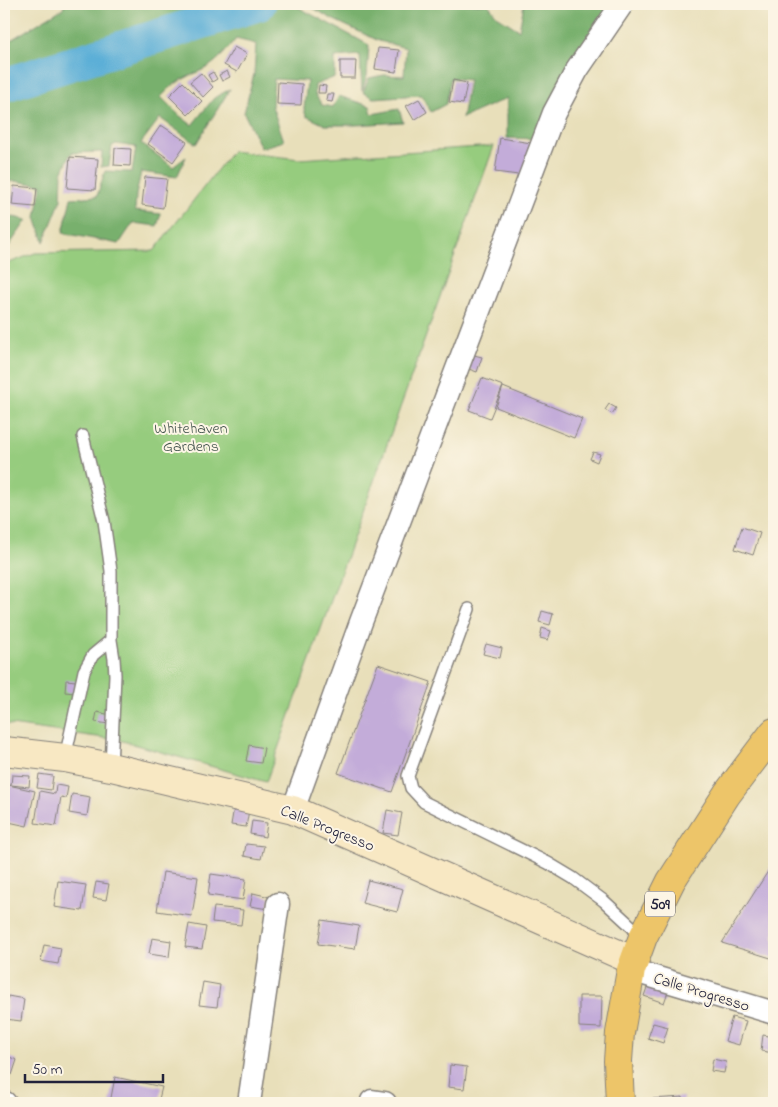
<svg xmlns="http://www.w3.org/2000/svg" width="778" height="1107" font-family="'Indie Flower',sans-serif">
  <rect width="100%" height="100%" fill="#fcf5e5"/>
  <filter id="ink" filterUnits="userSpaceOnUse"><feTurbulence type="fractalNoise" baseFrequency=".02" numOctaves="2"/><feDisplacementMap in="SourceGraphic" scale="10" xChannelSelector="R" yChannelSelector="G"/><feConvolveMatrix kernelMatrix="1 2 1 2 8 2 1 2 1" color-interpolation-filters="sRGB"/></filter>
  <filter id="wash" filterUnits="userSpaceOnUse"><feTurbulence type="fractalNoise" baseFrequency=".0096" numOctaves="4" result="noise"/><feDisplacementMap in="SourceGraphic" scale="20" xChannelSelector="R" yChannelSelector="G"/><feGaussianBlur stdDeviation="1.12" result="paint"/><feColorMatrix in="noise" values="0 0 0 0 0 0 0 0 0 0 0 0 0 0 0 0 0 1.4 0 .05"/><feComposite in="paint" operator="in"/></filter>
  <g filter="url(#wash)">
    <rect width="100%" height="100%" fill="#e8dfba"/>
    <path fill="#96cc7e" stroke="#5c775c" d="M 494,146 L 266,782 L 119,740 L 4,724 L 4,265 L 35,253 L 154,251 L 232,151 L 299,159 Z"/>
    <path fill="#78b06d" stroke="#4d6954" d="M 65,4 L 240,4 L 75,56 L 4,80 L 4,44 L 62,9 Z
      M 265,4 L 292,4 L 369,45 L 367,76 L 362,91 L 360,55 L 335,57 L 335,77 L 315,85 L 315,94 L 322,105 L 333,107 L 339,96 L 370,106 L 372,114 L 399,109 L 403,122 L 355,125 L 325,125 L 306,116 L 304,109 L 307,81 L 274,79 L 272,106 L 284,141 L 261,148 L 244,113 L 254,74 L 256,44 L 236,39 C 228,49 220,59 208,67 C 188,78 178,78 161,97 L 180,116 L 192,125 L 214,98 L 230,89 L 196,144 L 160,118 L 141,143 L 173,167 L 186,157 L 177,177 L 141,172 L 136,195 L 135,211 L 161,214 L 157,226 L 133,223 L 119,244 L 63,233 L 71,198 L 97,196 L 105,171 L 132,172 L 136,147 L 116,144 L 112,146 L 109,166 L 101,167 L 102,152 L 71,153 L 62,173 L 61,200 L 44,242 L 36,217 L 42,185 L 14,181 L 4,183 L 4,93 L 97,66 L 199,29 L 261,12 Z
      M 306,4 L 488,4 L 497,16 L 519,30 L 524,4 L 617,4 L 538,139 L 507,138 L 507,98 L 462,118 L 469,80 L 451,78 L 446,104 L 431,112 L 421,95 L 373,98 L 363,92 L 369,78 L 384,75 L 404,76 L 406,48 L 379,41 L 332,19 Z
      M 4,215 L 27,220 L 4,253 Z"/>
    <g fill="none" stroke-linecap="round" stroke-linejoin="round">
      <path stroke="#5cafd7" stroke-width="34" d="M 4,85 L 259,4"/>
    </g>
    <g id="blocks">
      <path fill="#c3acd9" d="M 234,47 L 247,54 L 237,72 L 224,65 Z
        M 378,48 L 399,50 L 396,72 L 375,69 Z
        M 340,61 L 356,61 L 355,78 L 340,78 Z
        M 227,71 L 230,77 L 222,81 L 219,75 Z
        M 213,72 L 217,79 L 212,82 L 208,75 Z
        M 201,73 L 213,87 L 203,97 L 190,82 Z
        M 453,80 L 467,83 L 463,104 L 449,102 Z
        M 183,82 L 202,101 L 188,115 L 169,96 Z
        M 278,82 L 302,84 L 301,105 L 277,104 Z
        M 319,85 L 326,86 L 325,93 L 318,93 Z
        M 327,94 L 334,94 L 332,102 L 326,101 Z
        M 419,99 L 427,112 L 414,120 L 406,106 Z
        M 161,125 L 187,142 L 173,162 L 148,144 Z
        M 500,138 L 531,143 L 526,176 L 495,172 Z
        M 115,148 L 131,149 L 130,166 L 114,165 Z
        M 70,157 L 98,159 L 95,190 L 67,188 Z
        M 145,177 L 167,179 L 163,208 L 142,205 Z
        M 14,186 L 37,188 L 35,207 L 12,205 Z
        M 470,354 L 482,357 L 477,372 L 466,368 Z
        M 482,378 L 503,386 L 490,418 L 469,410 Z
        M 503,387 L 582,419 L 574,438 L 496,407 Z
        M 609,404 L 616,408 L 612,414 L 605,410 Z
        M 593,452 L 600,454 L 597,462 L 590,459 Z
        M 742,527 L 760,533 L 753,555 L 735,549 Z
        M 542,611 L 553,614 L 550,625 L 539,622 Z
        M 542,628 L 551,631 L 548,640 L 540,638 Z
        M 486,644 L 502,648 L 500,658 L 483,654 Z
        M 378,664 L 431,682 L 392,792 L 338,773 Z
        M 66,680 L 76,681 L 74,693 L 65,692 Z
        M 97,712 L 111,715 L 109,724 L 95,722 Z
        M 249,745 L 264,748 L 261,763 L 246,761 Z
        M 39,774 L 53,776 L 51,790 L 37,788 Z
        M 12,775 L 30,776 L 29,787 L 11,785 Z
        M 4,784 L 35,791 L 27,826 L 4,821 Z
        M 56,785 L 68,787 L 66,798 L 61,797 L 56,826 L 35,823 L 40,791 L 55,794 Z
        M 72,794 L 90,797 L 87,816 L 69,813 Z
        M 234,807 L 249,810 L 246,827 L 231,825 Z
        M 387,810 L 402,813 L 398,835 L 383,833 Z
        M 252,821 L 267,823 L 265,837 L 250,834 Z
        M 246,844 L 264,846 L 261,859 L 244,856 Z
        M 774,862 L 774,959 L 722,943 Z
        M 163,872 L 198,877 L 192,916 L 157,911 Z
        M 211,874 L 246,879 L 243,900 L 208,895 Z
        M 368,880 L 403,889 L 397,912 L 362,903 Z
        M 58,881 L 86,885 L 82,911 L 54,907 Z
        M 96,882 L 109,884 L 106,900 L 93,898 Z
        M 253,893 L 270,897 L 268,909 L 250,906 Z
        M 214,907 L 243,910 L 241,925 L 212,922 Z
        M 322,920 L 359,926 L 355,949 L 318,944 Z
        M 189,924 L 206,927 L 202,949 L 185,947 Z
        M 152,938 L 171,941 L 169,957 L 149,954 Z
        M 44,945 L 61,948 L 58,964 L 41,961 Z
        M 203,982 L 220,985 L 217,1007 L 199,1005 Z
        M 649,982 L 669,989 L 664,1003 L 644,996 Z
        M 8,996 L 24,999 L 21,1021 L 5,1019 Z
        M 579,996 L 602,996 L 601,1028 L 579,1027 Z
        M 732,1017 L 746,1021 L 739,1045 L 725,1041 Z
        M 653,1023 L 668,1027 L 663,1043 L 648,1038 Z
        M 763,1035 L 774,1037 L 774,1053 L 761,1051 Z
        M 4,1055 L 17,1060 L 12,1075 L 4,1073 Z
        M 713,1059 L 726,1062 L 724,1073 L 711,1071 Z
        M 450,1065 L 467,1067 L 464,1089 L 448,1087 Z
        M 115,1077 L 162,1087 L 158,1103 L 110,1103 Z
        M 683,1097 L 683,1103 L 652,1103 L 651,1099 Z"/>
    </g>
  </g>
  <g filter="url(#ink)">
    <use href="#blocks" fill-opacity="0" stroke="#85807a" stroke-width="1"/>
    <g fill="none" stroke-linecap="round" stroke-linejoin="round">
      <g stroke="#85807a" stroke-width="14">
        <path id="service" d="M 83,436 L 104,521 L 111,571 L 111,640 L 114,659 L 115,675 L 111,767
          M 469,609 L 408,776 L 411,788 L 424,802 L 548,863 L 573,878 L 604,901 L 643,937
          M 65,758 L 84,671 L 93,655 L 111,640"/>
      </g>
      <g stroke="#85807a" stroke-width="25">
        <path id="minor" d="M 293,810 L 361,622 L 554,113 L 577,70 L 622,4
          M 631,970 L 774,1013
          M 372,1101 L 385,1103
          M 4,1103 L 5,1103
          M 249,1103 L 278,904"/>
      </g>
      <g stroke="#85807a" stroke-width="30">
        <path id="secondary" d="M 4,751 L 65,758 L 111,767 L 293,810 L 634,961"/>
      </g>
      <g stroke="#85807a" stroke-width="30">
        <path id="primary" d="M 620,1103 L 618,1061 L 620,1033 L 631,970 L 643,937 L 671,881 L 727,794 L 774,732"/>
      </g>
      <use href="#service" stroke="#fff" stroke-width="11"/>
      <use href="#minor" stroke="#fff" stroke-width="22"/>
      <use href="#secondary" stroke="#f8e8c3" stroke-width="28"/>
      <use href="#primary" stroke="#edc569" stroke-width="28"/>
    </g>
  </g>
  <g text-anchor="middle" stroke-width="4" stroke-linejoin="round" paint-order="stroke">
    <rect fill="#fcf5e5" stroke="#63616e" stroke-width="1" x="645" y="891.5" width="30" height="25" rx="4"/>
    <g font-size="15" font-weight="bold" fill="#22223b">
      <text x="660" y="909">509</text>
    </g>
    <g font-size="16" fill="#45554f" stroke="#fcf5e5">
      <text x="191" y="433">Whitehaven<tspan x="191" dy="18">Gardens</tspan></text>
    </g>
    <g font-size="16" fill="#22223b" stroke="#fcf5e5">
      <text transform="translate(328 827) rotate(22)" y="6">Calle Progresso</text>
      <text transform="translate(702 991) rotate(17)" y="6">Calle Progresso</text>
    </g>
  </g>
  <rect width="778" height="1107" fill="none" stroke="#fcf5e5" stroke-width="20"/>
  <path d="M25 1074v8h138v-8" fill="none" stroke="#22223b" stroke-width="2.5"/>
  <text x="32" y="1074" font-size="15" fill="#22223b" stroke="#fcf5e5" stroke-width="4" paint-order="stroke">50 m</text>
</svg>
